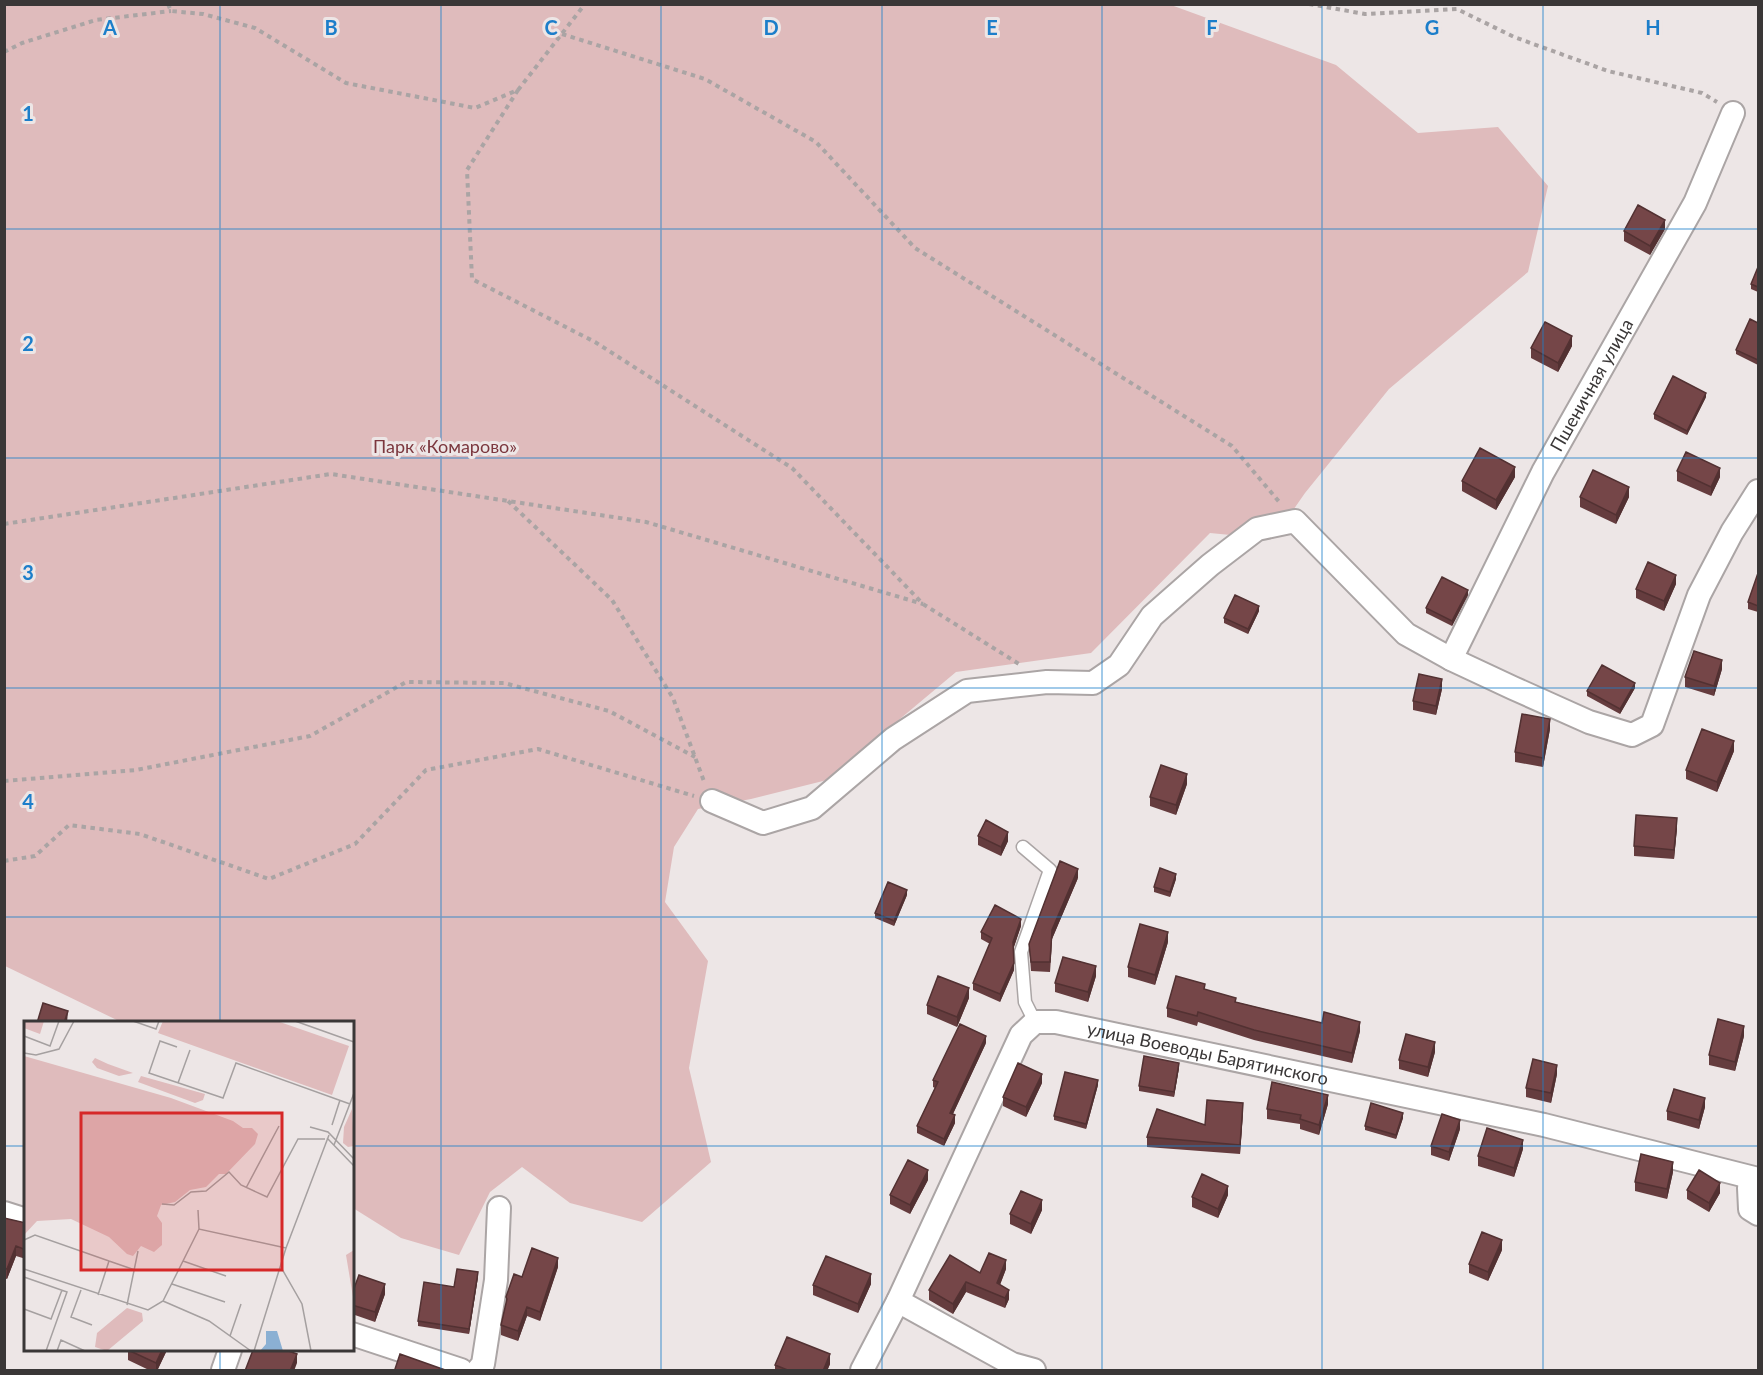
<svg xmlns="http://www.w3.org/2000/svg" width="1763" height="1375" font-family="Lato,sans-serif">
  <rect width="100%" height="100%" fill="#ede6e6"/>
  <path fill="#dfbbbc" d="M 5,5 L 1171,5 L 1336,65 L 1418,133 L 1498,127 L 1548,186 L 1528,272 L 1389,389 L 1305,493 L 1273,539 L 1210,533 L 1091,653 L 956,672 L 827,780 L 751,799 L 698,809 L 674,847 L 665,902 L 708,961 L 689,1068 L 711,1162 L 642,1222 L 570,1203 L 522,1167 L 490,1192 L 459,1255 L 401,1238 L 353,1208 L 352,1022 L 121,1022 L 5,966 Z"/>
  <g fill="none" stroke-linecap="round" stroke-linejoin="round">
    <g stroke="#aba5a5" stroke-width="15">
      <path id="service" d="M 1023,847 L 1050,870 L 1021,952 L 1025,1002 L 1035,1022"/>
    </g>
    <g stroke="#aba5a5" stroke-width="26">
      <g id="minor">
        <path id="s1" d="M 1451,659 L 1543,472 L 1695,203 L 1733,113"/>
        <path d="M 712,801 L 763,823 L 812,808 L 893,739 L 967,691 L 1047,682 L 1093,683 L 1119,665 L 1152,616 L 1210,565 L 1257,529 L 1295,521 L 1406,634 L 1451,659 L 1513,688 L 1589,722 L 1632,735 L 1652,725 L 1699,595 L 1732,532 L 1758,491"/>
        <path d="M 1758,1185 L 1749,1188 L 1750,1209 L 1758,1214"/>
        <path d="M 4,1213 L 26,1220"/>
        <path d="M 898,1301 L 1012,1364 L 1034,1370"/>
        <path d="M 352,1334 L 461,1370"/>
        <path d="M 223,1370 L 230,1350"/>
        <path d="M 478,1370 L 483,1364 L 496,1280 L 499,1208"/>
        <path id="s2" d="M 862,1370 L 898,1301 L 1021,1035 L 1035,1022 L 1056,1022 L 1544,1125 L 1758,1179"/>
      </g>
    </g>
    <path stroke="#aaa4a4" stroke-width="4" stroke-dasharray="4.5 4.5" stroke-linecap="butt" d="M 168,4 L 171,11 L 203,14 L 255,28 L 346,83 L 475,108 L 518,90 L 585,4
      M 1309,4 L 1365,14 L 1457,9 L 1514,37 L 1608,71 L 1702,93 L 1717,102
      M 562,34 L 705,79 L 816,142 L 915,248 L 1232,446 L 1281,504
      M 4,52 L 22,43 L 96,20 L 171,11
      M 518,90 L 467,170 L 472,279 L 595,342 L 792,468 L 923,604 L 1019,664
      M 508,501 L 612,600 L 673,698 L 705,784
      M 4,524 L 331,474 L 646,522 L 923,604
      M 4,781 L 136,770 L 310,736 L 406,682 L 504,683 L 609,711 L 695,757
      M 4,861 L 35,856 L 69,825 L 140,834 L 269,879 L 355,844 L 426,770 L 538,749 L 694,796"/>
    <use href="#service" stroke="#fff" stroke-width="12"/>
    <use href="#minor" stroke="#fff" stroke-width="22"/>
  </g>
  <path fill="#653c3e" d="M 1665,229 L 1650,255 L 1624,241 L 1624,231 Z
    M 1758,267 L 1758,292 L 1751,289 L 1751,284 Z
    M 1758,323 L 1758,365 L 1736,354 L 1736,350 Z
    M 1572,346 L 1558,372 L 1531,358 L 1531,348 Z
    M 1706,397 L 1687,435 L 1654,419 L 1654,414 Z
    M 1677,471 L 1720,477 L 1711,496 L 1677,481 Z
    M 1515,477 L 1496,510 L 1462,491 L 1462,481 Z
    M 1580,497 L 1629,497 L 1616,524 L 1580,507 Z
    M 1758,573 L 1758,612 L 1748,609 L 1748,602 Z
    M 1676,584 L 1664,611 L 1636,598 L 1636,589 Z
    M 1468,595 L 1452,626 L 1426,613 L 1426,608 Z
    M 1259,611 L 1248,634 L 1224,623 L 1224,618 Z
    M 1722,669 L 1714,696 L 1685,687 L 1685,677 Z
    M 1635,688 L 1620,714 L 1587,696 L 1587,691 Z
    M 1442,689 L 1436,715 L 1413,710 L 1413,701 Z
    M 1550,729 L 1543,767 L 1515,762 L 1515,752 Z
    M 1734,751 L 1717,792 L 1686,779 L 1686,770 Z
    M 1187,784 L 1176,815 L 1150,806 L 1150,797 Z
    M 1677,828 L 1674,859 L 1634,856 L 1634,846 Z
    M 978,836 L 1008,841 L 1001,856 L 978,845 Z
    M 1078,878 L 1052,939 L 1050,972 L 1031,971 L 1029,944 Z
    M 1176,879 L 1170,897 L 1154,892 L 1154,887 Z
    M 907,895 L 894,926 L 875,918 L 875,913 Z
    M 1021,926 L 1013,949 L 1014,970 L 1000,1002 L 973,990 L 973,983 L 990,944 L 981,939 L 981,932 Z
    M 1168,942 L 1155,985 L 1128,977 L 1128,967 Z
    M 1096,976 L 1088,1002 L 1055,992 L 1055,983 Z
    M 1205,989 L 1236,1002 L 1322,1023 L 1360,1031 L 1352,1063 L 1254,1040 L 1198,1022 L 1197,1026 L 1167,1017 L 1167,1008 Z
    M 969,998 L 957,1027 L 927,1014 L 927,1005 Z
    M 1744,1036 L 1735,1071 L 1709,1065 L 1709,1055 Z
    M 986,1043 L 953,1114 L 955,1123 L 944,1146 L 917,1133 L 917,1126 L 935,1088 L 933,1087 L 933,1080 Z
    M 1435,1052 L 1428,1077 L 1399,1069 L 1399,1060 Z
    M 1179,1068 L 1174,1097 L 1139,1091 L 1139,1086 Z
    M 1557,1074 L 1551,1103 L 1526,1097 L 1526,1088 Z
    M 1042,1083 L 1026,1117 L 1003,1106 L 1003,1097 Z
    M 1098,1085 L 1086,1129 L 1054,1120 L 1054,1116 Z
    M 1328,1104 L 1319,1135 L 1300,1129 L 1300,1124 L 1267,1119 L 1267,1109 Z
    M 1705,1107 L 1699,1129 L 1667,1120 L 1667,1111 Z
    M 1243,1112 L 1240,1154 L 1147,1147 L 1147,1137 L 1205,1125 Z
    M 1403,1118 L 1396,1139 L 1365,1130 L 1365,1126 Z
    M 1460,1129 L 1449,1161 L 1431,1155 L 1431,1146 Z
    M 1523,1149 L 1514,1177 L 1478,1166 L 1478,1156 Z
    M 1673,1172 L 1667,1199 L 1635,1191 L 1635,1182 Z
    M 928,1180 L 910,1214 L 890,1204 L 890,1195 Z
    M 1687,1190 L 1720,1193 L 1709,1212 L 1687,1199 Z
    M 1228,1195 L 1218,1218 L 1192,1207 L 1192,1197 Z
    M 1042,1210 L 1031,1234 L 1010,1224 L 1010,1214 Z
    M 4,1218 L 26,1223 L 26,1259 L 16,1256 L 7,1279 L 4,1278 Z
    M 1502,1250 L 1488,1281 L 1469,1273 L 1469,1264 Z
    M 558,1267 L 540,1321 L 527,1316 L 518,1341 L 501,1335 L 501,1325 L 506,1307 L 506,1297 L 522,1277 Z
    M 1006,1269 L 1000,1285 L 1009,1299 L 1005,1308 L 966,1292 L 953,1314 L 929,1300 L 929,1290 L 980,1273 Z
    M 478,1277 L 469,1334 L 418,1326 L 418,1321 Z
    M 871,1284 L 858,1313 L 813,1295 L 813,1285 Z
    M 352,1294 L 385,1294 L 375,1322 L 352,1314 Z
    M 128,1350 L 167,1350 L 157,1371 L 151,1371 L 128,1360 Z
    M 830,1364 L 827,1371 L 775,1371 L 775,1365 Z"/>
  <path fill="#523132" d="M 1665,220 L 1665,229 L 1650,255 L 1650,246 Z
    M 1572,336 L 1572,346 L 1558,372 L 1558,363 Z
    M 1706,393 L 1706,397 L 1687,435 L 1687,431 Z
    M 1515,467 L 1515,477 L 1496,510 L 1496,500 Z
    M 1720,468 L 1720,477 L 1711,496 L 1711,487 Z
    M 1629,487 L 1629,497 L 1616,524 L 1616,515 Z
    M 1676,575 L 1676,584 L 1664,611 L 1664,601 Z
    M 1468,590 L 1468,595 L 1452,626 L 1452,621 Z
    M 1259,606 L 1259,611 L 1248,634 L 1248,629 Z
    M 1722,660 L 1722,669 L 1714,696 L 1714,686 Z
    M 1442,679 L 1442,689 L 1436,715 L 1436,706 Z
    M 1635,683 L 1635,688 L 1620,714 L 1620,709 Z
    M 1550,719 L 1550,729 L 1543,767 L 1543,758 Z
    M 1734,741 L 1734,751 L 1717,792 L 1717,782 Z
    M 1187,774 L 1187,784 L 1176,815 L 1176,805 Z
    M 1677,818 L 1677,828 L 1674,859 L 1674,850 Z
    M 1008,832 L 1008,841 L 1001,856 L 1001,847 Z
    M 1078,869 L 1078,878 L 1052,939 L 1050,972 L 1052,930 Z
    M 1176,874 L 1176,879 L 1170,897 L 1170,892 Z
    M 907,890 L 907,895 L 894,926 L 894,921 Z
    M 1021,919 L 1021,926 L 1013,950 L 1013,942 Z
    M 1168,932 L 1168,942 L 1155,985 L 1155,975 Z
    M 1014,963 L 1014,970 L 1000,1002 L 1000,994 Z
    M 1096,966 L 1096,976 L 1088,1002 L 1088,992 Z
    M 969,988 L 969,998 L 957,1027 L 957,1017 Z
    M 68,1011 L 67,1023 L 64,1023 Z
    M 1360,1022 L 1360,1031 L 1352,1063 L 1352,1053 Z
    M 1744,1026 L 1744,1036 L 1735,1071 L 1735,1062 Z
    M 986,1036 L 986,1043 L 950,1120 L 950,1113 Z
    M 1435,1042 L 1435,1052 L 1428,1077 L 1428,1067 Z
    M 1179,1063 L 1179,1068 L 1174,1097 L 1174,1092 Z
    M 1557,1065 L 1557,1074 L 1551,1103 L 1551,1093 Z
    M 1042,1074 L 1042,1083 L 1026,1117 L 1026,1107 Z
    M 1098,1080 L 1098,1085 L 1086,1129 L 1086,1124 Z
    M 1328,1095 L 1328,1104 L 1319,1135 L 1319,1125 Z
    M 1705,1098 L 1705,1107 L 1699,1129 L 1699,1120 Z
    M 1243,1103 L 1243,1112 L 1240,1154 L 1240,1145 Z
    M 1403,1113 L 1403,1118 L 1396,1139 L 1396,1135 Z
    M 955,1115 L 955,1123 L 944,1146 L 944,1139 Z
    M 1460,1120 L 1460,1129 L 1449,1161 L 1449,1152 Z
    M 1523,1140 L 1523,1149 L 1514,1177 L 1514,1168 Z
    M 1673,1162 L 1673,1172 L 1667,1199 L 1667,1189 Z
    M 928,1170 L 928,1180 L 910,1214 L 910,1205 Z
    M 1720,1183 L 1720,1193 L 1709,1212 L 1709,1203 Z
    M 1228,1186 L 1228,1195 L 1218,1218 L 1218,1209 Z
    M 1042,1200 L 1042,1210 L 1031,1234 L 1031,1224 Z
    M 1502,1240 L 1502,1250 L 1488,1281 L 1488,1272 Z
    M 16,1246 L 16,1256 L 7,1279 L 7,1269 Z
    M 558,1258 L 558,1267 L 540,1321 L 540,1312 Z
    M 1006,1260 L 1006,1269 L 997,1292 L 997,1283 Z
    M 478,1272 L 478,1277 L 469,1334 L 469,1329 Z
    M 871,1274 L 871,1284 L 858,1313 L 858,1304 Z
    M 966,1282 L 966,1292 L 953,1314 L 953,1304 Z
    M 385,1284 L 385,1294 L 375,1322 L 375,1312 Z
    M 1009,1290 L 1009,1299 L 1005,1308 L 1005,1298 Z
    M 527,1307 L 527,1316 L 518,1341 L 518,1331 Z
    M 162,1350 L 167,1350 L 157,1371 L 156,1371 L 156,1363 Z
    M 297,1354 L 297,1363 L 294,1371 L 290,1371 Z
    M 830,1354 L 830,1364 L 827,1371 L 823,1371 Z"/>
  <path fill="#754648" stroke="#523132" stroke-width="1.5" d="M 1638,205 L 1665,220 L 1650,246 L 1624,231 Z
    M 1758,267 L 1758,287 L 1751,284 Z
    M 1750,319 L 1758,323 L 1758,360 L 1736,350 Z
    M 1545,322 L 1572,336 L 1558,363 L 1531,348 Z
    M 1673,376 L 1706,393 L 1687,431 L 1654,414 Z
    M 1480,448 L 1515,467 L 1496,500 L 1462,481 Z
    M 1686,452 L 1720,468 L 1711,487 L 1677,471 Z
    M 1593,470 L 1629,487 L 1616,515 L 1580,497 Z
    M 1648,562 L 1676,575 L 1664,601 L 1636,589 Z
    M 1758,573 L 1758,606 L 1748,602 Z
    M 1442,577 L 1468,590 L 1452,621 L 1426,608 Z
    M 1235,595 L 1259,606 L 1248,629 L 1224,618 Z
    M 1694,651 L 1722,660 L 1714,686 L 1685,677 Z
    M 1602,665 L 1635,683 L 1620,709 L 1587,691 Z
    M 1419,674 L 1442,679 L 1436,706 L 1413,701 Z
    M 1522,714 L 1550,719 L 1543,758 L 1515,752 Z
    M 1702,729 L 1734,741 L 1717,782 L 1686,770 Z
    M 1161,765 L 1187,774 L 1176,805 L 1150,797 Z
    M 1636,815 L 1677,818 L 1674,850 L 1634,846 Z
    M 986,820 L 1008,832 L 1001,847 L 978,836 Z
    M 1060,861 L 1078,869 L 1052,930 L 1050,962 L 1031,962 L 1029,944 Z
    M 1160,868 L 1176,874 L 1170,892 L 1154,887 Z
    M 888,882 L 907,890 L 894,921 L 875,913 Z
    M 995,905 L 1021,919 L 1013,942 L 1014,963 L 1000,994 L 973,983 L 992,938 L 981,932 Z
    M 1140,924 L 1168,932 L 1155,975 L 1128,967 Z
    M 1063,957 L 1096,966 L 1088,992 L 1055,983 Z
    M 938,976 L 969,988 L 957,1017 L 927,1005 Z
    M 1176,976 L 1205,984 L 1204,989 L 1236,998 L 1235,1002 L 1322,1023 L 1324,1012 L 1360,1022 L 1352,1053 L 1254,1030 L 1198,1012 L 1197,1016 L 1167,1008 Z
    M 43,1003 L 68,1011 L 64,1023 L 37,1023 Z
    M 1718,1019 L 1744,1026 L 1735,1062 L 1709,1055 Z
    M 960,1024 L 986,1036 L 950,1113 L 955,1115 L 944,1139 L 917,1126 L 938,1082 L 933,1080 Z
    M 1406,1034 L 1435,1042 L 1428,1067 L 1399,1060 Z
    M 1144,1056 L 1179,1063 L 1174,1092 L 1139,1086 Z
    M 1533,1059 L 1557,1065 L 1551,1093 L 1526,1088 Z
    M 1018,1063 L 1042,1074 L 1026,1107 L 1003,1097 Z
    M 1065,1072 L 1098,1080 L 1086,1124 L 1054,1116 Z
    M 1272,1082 L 1328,1095 L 1319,1125 L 1300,1119 L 1301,1115 L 1267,1109 Z
    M 1674,1089 L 1705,1098 L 1699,1120 L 1667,1111 Z
    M 1207,1100 L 1243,1103 L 1240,1145 L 1147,1137 L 1157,1109 L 1205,1125 Z
    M 1371,1103 L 1403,1113 L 1396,1135 L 1365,1126 Z
    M 1442,1114 L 1460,1120 L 1449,1152 L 1431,1146 Z
    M 1487,1128 L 1523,1140 L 1514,1168 L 1478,1156 Z
    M 1641,1154 L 1673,1162 L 1667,1189 L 1635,1182 Z
    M 908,1160 L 928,1170 L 910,1205 L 890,1195 Z
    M 1699,1170 L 1720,1183 L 1709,1203 L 1687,1190 Z
    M 1202,1174 L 1228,1186 L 1218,1209 L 1192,1197 Z
    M 1021,1191 L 1042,1200 L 1031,1224 L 1010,1214 Z
    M 4,1218 L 26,1223 L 26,1250 L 16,1246 L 7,1269 L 4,1268 Z
    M 1482,1232 L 1502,1240 L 1488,1272 L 1469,1264 Z
    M 532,1248 L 558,1258 L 540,1312 L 527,1307 L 518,1331 L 501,1325 L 507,1299 L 506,1297 L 514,1274 L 522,1277 Z
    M 989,1253 L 1006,1260 L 997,1283 L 1009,1290 L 1005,1298 L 966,1282 L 953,1304 L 929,1290 L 950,1255 L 980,1273 Z
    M 826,1256 L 871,1274 L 858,1304 L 813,1285 Z
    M 457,1269 L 478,1272 L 469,1329 L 418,1321 L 424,1282 L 454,1287 Z
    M 359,1275 L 385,1284 L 375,1312 L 352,1305 L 352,1294 Z
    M 787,1337 L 830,1354 L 823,1371 L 790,1371 L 775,1365 Z
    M 128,1350 L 162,1350 L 156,1363 Z
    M 253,1350 L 286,1350 L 297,1354 L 290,1371 L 245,1371 Z
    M 400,1354 L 448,1371 L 399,1371 L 395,1369 Z"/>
  <path fill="none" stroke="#1c7eca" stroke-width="1.5" stroke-opacity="0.55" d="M 220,4 L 220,1022M 441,4 L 441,1370M 661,4 L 661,1370M 882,4 L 882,1370M 1102,4 L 1102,1370M 1322,4 L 1322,1370M 1543,4 L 1543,1370M 4,229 L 1758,229M 4,458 L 1758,458M 4,688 L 1758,688M 4,917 L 1758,917M 4,1146 L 26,1146M 352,1146 L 1758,1146M 220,1350 L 220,1370"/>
  <g text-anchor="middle" stroke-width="6" stroke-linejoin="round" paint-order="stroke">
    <g font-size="18" fill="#3a3737" stroke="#ede6e6">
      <text dy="6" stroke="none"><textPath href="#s1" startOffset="308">Пшеничная улица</textPath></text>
      <text dy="6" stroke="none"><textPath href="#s2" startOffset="566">улица Воеводы Барятинского</textPath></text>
    </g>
    <g font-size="18" fill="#7c373e" stroke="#ede6e6">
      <text x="445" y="453">Парк «Комарово»</text>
    </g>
  </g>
  <g transform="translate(24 1021)">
    <rect width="330" height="330" fill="#ede6e6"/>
    <path d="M 0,0 L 20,0 L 16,13 L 0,7 ZM 139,0 L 253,0 L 325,25 L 308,74 L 134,12 ZM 0,35 L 147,77 L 209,100 L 219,107 L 228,107 L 234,113 L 231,123 L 202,153 L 195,153 L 182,166 L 166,169 L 151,181 L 137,184 L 133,195 L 138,202 L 138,224 L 130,231 L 117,225 L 109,235 L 103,233 L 85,216 L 47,198 L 13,200 L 0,214 ZM 71,37 L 84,43 L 109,52 L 95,55 L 73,47 L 68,41 ZM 117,55 L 181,73 L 179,79 L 171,82 L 114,61 ZM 328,88 L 330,125 L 324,126 L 319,122 L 320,106 ZM 330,229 L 330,282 L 322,234 ZM 103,287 L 118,292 L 119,300 L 83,330 L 71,326 L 73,312 Z" fill="#dfbbbc"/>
    <path d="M 242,310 L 253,310 L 259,330 L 236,330 L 242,323 Z" fill="#8bb0d3"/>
    <path fill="none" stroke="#a5a0a0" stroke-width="1.5" d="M 109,0 L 132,8 L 135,0M 271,0 L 330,21M 0,15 L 26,25 L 35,0M 153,26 L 136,20 L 125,52 L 199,77 L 212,42 L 326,83M 0,32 L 12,34 L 35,28 L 50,0M 154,62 L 166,29M 308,104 L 316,79M 286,106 L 304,111 L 330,138M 303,117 L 330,145M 310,124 L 330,72M 222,167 L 255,105M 138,183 L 150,184 L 167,171 L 182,170 L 205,151 L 217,164 L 243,176 L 274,118 L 301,118M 174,189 L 175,208M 0,219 L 11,214 L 85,240M 159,240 L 202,255M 0,248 L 124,289 L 139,280 L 175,208 L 262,227M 258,248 L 278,283 L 287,330M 0,256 L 43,271 L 22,330M 148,263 L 201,281M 57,269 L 47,296 L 68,304M 74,274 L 85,240 L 111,249M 139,280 L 185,300 L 227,330M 103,284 L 114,230M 0,288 L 27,298 L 38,269M 206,315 L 217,283M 33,330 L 37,319 L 61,330M 230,330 L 262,227 L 305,114"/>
    <path fill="#d62828" fill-opacity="0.15" stroke="#d62828" stroke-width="3" d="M 57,92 L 258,92 L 258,249 L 57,249 Z"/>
    <rect width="330" height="330" fill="none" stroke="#3a3737" stroke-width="3"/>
  </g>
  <g font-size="20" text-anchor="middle" font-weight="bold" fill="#1c7eca" stroke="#ede6e6" stroke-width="6" stroke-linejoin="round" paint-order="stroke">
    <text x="110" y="35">A</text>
    <text x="331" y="35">B</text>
    <text x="551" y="35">C</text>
    <text x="771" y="35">D</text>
    <text x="992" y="35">E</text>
    <text x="1212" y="35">F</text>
    <text x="1432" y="35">G</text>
    <text x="1653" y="35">H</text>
    <text x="28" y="121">1</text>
    <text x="28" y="351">2</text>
    <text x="28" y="580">3</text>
    <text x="28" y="809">4</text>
  </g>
  <rect width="1763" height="1375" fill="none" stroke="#3a3737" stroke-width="12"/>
</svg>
